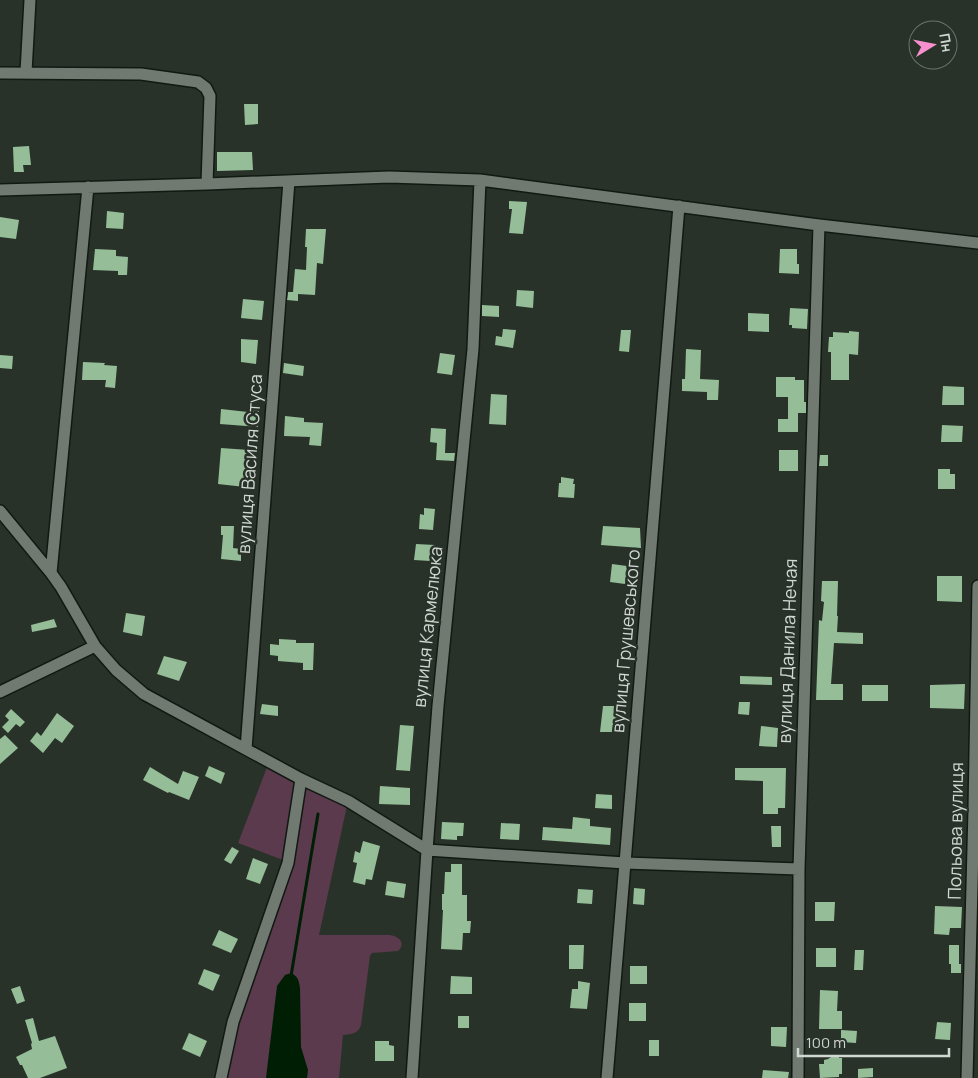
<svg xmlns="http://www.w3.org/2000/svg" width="978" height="1078" font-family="Manrope,sans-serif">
  <rect width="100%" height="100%" fill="#293229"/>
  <path fill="#5a3a4c" d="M 269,762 L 348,801 L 319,935 L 390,935 C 398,936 407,943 398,951 L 372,953 L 370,956 L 361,1025 C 358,1034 352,1034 343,1035 L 339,1078 L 221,1078 L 288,862 L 238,843 Z"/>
  <path fill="#001e03" d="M 291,973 C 298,976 299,981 300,988 L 301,1047 L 308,1070 L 307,1078 L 266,1078 L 277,986 L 285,975 Z"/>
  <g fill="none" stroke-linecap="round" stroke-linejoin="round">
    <path stroke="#001e03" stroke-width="3" d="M 291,976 L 318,814"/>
  </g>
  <path fill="#95bd98" d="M 244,104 L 258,104 L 258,124 L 245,125 Z
    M 29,146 L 31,165 L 23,165 L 24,172 L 14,172 L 13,147 Z
    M 217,152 L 252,152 L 253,170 L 217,171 Z
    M 509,201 L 527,202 L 523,234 L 509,233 L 512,209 L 509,209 Z
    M 107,211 L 124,213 L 123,229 L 106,228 Z
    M 0,217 L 19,220 L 16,239 L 0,237 Z
    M 306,229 L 326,229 L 323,264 L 317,263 L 315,295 L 298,294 L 298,301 L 287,300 L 288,292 L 293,292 L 295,269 L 306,270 L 307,247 L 305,247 Z
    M 95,249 L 116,250 L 116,256 L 128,257 L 127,275 L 118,275 L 118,271 L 93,270 Z
    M 780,249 L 797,249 L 797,264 L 799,264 L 799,274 L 779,273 Z
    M 517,290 L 534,291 L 533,308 L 516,306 Z
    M 243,299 L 264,301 L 262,320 L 241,318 Z
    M 482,305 L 499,306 L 499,317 L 482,316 Z
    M 790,308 L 808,309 L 807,329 L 792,328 L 792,325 L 789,325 Z
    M 748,313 L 769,314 L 769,332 L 748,331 Z
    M 503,329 L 516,330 L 513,348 L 495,345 L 496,336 L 502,337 Z
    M 621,330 L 631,330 L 629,352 L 619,351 Z
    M 849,331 L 859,332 L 858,355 L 849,354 L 849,380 L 831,380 L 831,352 L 828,352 L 829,337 L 833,337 L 833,332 L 849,333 Z
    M 241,339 L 258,340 L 256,364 L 241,362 Z
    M 686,349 L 701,350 L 700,379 L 719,380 L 718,400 L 707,400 L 707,392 L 682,391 L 682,379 L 685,379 Z
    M 440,353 L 455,355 L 452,375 L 437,373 Z
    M 0,355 L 13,356 L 12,369 L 0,368 Z
    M 83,362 L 105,363 L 104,365 L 117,366 L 115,388 L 105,387 L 106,380 L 82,380 Z
    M 284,363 L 304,366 L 303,376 L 283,373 Z
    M 776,377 L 795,377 L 795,380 L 804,380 L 804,402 L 806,402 L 806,413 L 798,413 L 798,432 L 778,432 L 778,419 L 788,419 L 788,397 L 776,397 Z
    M 943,386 L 964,387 L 964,405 L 942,405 Z
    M 491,394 L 507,395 L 506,425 L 489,424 Z
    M 248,406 L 259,408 L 258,427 L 220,424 L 221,409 L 248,412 Z
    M 285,416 L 304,418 L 304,422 L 323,423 L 321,446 L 309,445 L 310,437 L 284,436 Z
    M 942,425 L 963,426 L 962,442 L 941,442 Z
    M 431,428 L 446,429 L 445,453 L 455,453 L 454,461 L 436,460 L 437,443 L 430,442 Z
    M 221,448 L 249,450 L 247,469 L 245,469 L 245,487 L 218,484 Z
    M 779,450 L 798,450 L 798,471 L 779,471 Z
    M 820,455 L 828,455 L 828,466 L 819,466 Z
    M 938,469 L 950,469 L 950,474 L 955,474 L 955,489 L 938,489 Z
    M 561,477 L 574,479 L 573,484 L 575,484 L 574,498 L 558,497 L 559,483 L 561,483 Z
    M 424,508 L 435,509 L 433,530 L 419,529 L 420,514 L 424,515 Z
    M 221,526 L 234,526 L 233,548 L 241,549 L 241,561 L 221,559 L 223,535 L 221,535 Z
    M 603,526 L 640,528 L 641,548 L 601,545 Z
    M 416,544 L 435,545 L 434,557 L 430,556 L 430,561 L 414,560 Z
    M 612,564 L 627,566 L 625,584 L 610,582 Z
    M 937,576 L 962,576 L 962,602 L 937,601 Z
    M 822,581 L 838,581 L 837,616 L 838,616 L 837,632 L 863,633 L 863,644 L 834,643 L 831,684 L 843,684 L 843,700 L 816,700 L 819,620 L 822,621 L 824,602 L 821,601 Z
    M 126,613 L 145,616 L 142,636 L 123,632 Z
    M 54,619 L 57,627 L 32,632 L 31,625 Z
    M 279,639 L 296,640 L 296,643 L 314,643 L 313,670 L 303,670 L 303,663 L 278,661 L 278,656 L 270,655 L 270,644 L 279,645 Z
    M 164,656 L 187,662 L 179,681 L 157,674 Z
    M 740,676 L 772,677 L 772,685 L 740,684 Z
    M 965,684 L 964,709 L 930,708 L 930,685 Z
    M 862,685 L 888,685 L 888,701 L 862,701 Z
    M 739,702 L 750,702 L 749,715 L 738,714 Z
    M 262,704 L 278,706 L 278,716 L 260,714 Z
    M 603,706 L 621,706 L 620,732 L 600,732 Z
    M 11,709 L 25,722 L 20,727 L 16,724 L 8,733 L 2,727 L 9,720 L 5,716 Z
    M 57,713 L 74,726 L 62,743 L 55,738 L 43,753 L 30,741 L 37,732 L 41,736 Z
    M 400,725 L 414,726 L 410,771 L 396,770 Z
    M 761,726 L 778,728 L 777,747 L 759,746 Z
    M 5,735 L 18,748 L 0,764 L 0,739 Z
    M 209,766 L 225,773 L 221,784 L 205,776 Z
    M 150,767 L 178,784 L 183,771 L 199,777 L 189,800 L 169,792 L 168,793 L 143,780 Z
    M 735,768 L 786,768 L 785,808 L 778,808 L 778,814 L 763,814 L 763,781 L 735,780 Z
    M 380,786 L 410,788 L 410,805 L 379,804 Z
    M 596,794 L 612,795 L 612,809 L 595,808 Z
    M 573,817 L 590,819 L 590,826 L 611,828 L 610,845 L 542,840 L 543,827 L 572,829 Z
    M 442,822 L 464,823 L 463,836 L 457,836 L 457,840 L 441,839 Z
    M 501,823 L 520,824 L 519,840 L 500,839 Z
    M 771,826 L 781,826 L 781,847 L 772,847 Z
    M 363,841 L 380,846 L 372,880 L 366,879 L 365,885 L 353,882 L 357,863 L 353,862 L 355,851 L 360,853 Z
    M 232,847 L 239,851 L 231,864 L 224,860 Z
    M 253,858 L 268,864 L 260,884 L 246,879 Z
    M 451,864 L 462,864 L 462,895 L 467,895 L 467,921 L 471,921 L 470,933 L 463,933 L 462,950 L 441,949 L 443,910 L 442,910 L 442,894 L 444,894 L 445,872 L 451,872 Z
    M 387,881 L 406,884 L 404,898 L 385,895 Z
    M 634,888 L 645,889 L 644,905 L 633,904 Z
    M 578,889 L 593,890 L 592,904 L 577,903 Z
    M 815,902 L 835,902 L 834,921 L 815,921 Z
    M 935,906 L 962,907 L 961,928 L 950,928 L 949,935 L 934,934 Z
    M 219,930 L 238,939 L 231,953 L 212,945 Z
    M 569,945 L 584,945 L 583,969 L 569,969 Z
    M 949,945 L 959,945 L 959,964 L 961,964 L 961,973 L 951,973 L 951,964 L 949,964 Z
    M 816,948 L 836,948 L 836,967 L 816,967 Z
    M 855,950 L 864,950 L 863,970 L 854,970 Z
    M 630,966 L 647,966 L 647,984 L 630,984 Z
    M 204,969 L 220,975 L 213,991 L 198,984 Z
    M 451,976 L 472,977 L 472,994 L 450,994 Z
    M 578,981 L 590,983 L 587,1009 L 570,1008 L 572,989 L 578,989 Z
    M 20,986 L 25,1001 L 17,1004 L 11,989 Z
    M 820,990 L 838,991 L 837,1011 L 842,1011 L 842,1029 L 819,1029 Z
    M 629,1003 L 646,1003 L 646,1021 L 629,1021 Z
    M 458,1016 L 469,1016 L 469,1028 L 458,1028 Z
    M 33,1018 L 39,1041 L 55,1036 L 67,1068 L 40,1078 L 28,1078 L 22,1065 L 20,1065 L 16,1057 L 32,1049 L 31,1044 L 32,1043 L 25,1020 Z
    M 937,1022 L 951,1023 L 950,1040 L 935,1039 Z
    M 771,1027 L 787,1027 L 786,1047 L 771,1046 Z
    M 841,1030 L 857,1031 L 856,1043 L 841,1042 Z
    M 189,1033 L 207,1041 L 200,1057 L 182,1049 Z
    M 649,1040 L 659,1040 L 659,1056 L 649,1056 Z
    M 375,1041 L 389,1041 L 389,1045 L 394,1046 L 394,1061 L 375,1061 Z
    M 839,1055 L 839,1058 L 842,1058 L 842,1074 L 839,1074 L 839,1077 L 820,1078 L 819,1064 L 824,1064 L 824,1060 L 828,1059 L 833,1056 Z
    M 873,1068 L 873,1077 L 858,1078 L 858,1069 Z
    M 763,1070 L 789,1072 L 788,1078 L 762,1078 Z"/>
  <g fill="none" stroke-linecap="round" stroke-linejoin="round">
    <g stroke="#111912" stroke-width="14">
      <path id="minor" d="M 26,72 L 30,0
        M 0,73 L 141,74 L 198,82 L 206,88 L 210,96 L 207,184
        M 0,190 L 207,184 L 389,177 L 480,180 L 819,225 L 978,243
        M 0,511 L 51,573 L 61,587 L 95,646 L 116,670 L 144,694 L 301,779 L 348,801 L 427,850 L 625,863 L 799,869
        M 51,573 L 88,187
        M 0,692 L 95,646
        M 246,749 L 289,181
        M 221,1078 L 233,1022 L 288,863 L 301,779
        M 412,1078 L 427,850 L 438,706 L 473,349 L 480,180
        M 607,1078 L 625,863 L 679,206
        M 798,1078 L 799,869 L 819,225
        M 967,1078 L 974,809 L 978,586"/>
    </g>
    <use href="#minor" stroke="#707a70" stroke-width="11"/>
  </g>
  <g text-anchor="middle" stroke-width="5" stroke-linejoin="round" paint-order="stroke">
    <g font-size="18" fill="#d1d7d2" stroke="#293229">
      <text transform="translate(250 464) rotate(-86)" y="6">вулиця Василя Стуса</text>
      <text transform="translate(428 627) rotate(-84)" y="6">вулиця Кармелюка</text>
      <text transform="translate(626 641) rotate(-85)" y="6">вулиця Грушевського</text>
      <text transform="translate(788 651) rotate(-88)" y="6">вулиця Данила Нечая</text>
      <text transform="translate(956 831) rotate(-89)" y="6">Польова вулиця</text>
    </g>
  </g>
  <g transform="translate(933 45) rotate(80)"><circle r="24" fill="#293229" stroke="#6c746d"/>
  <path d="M0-4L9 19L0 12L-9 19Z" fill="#f790cd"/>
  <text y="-8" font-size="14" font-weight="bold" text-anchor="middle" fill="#d1d7d2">Пн</text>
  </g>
  <path d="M798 1048v8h151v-8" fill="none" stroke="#d1d7d2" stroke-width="2.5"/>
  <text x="806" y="1048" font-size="15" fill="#d1d7d2" stroke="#293229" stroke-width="4" paint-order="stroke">100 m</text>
</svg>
